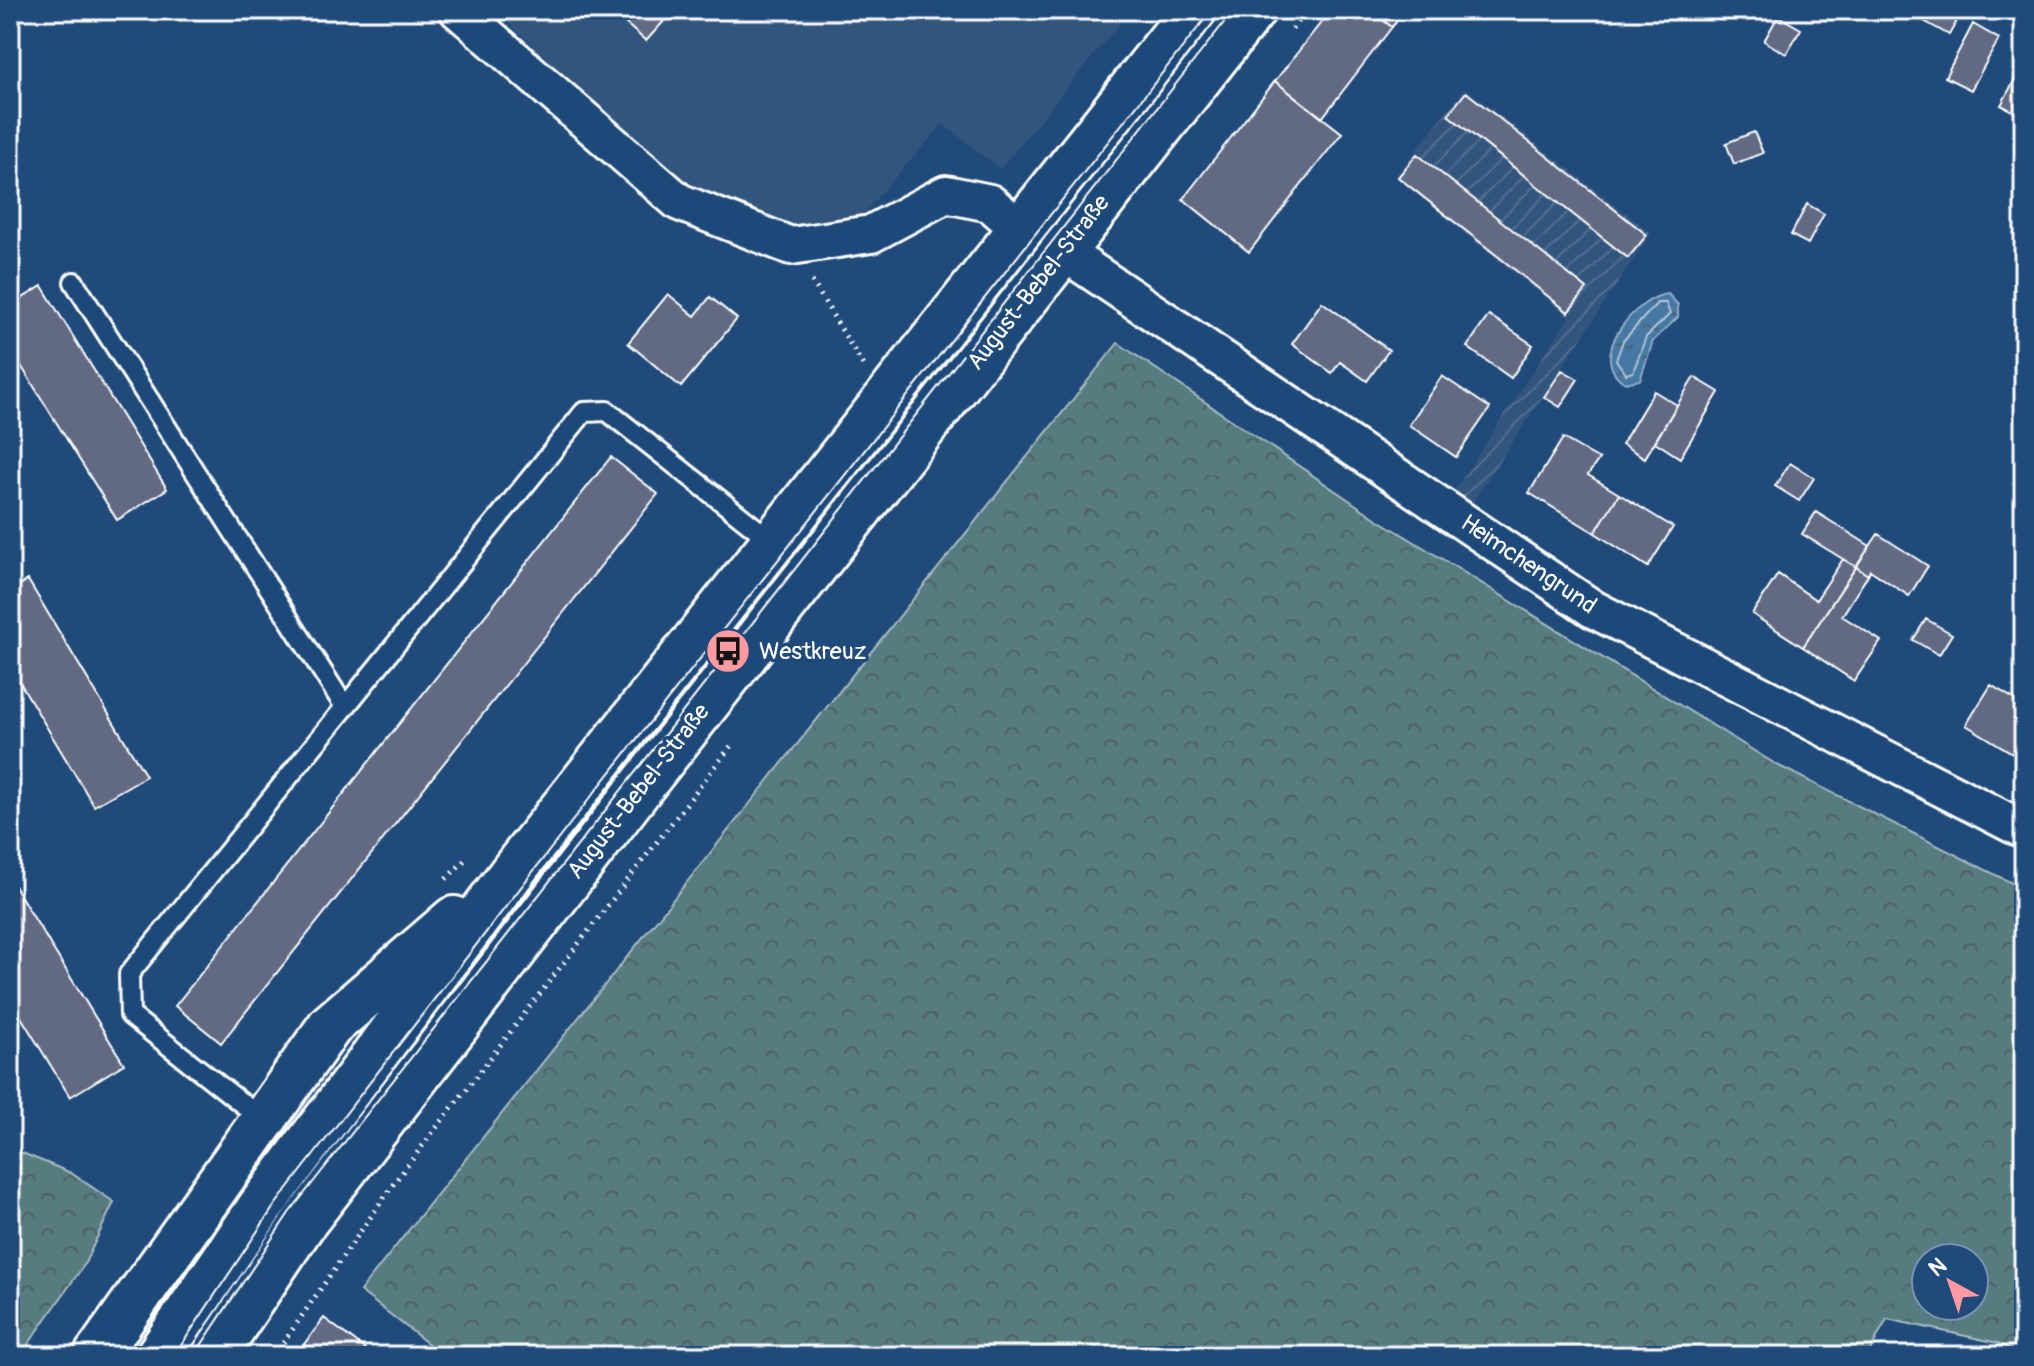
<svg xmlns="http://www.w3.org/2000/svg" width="2034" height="1366" font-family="Pangolin,sans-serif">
  <defs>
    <pattern id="industrial-furrows" width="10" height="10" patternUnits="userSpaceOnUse" patternTransform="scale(2)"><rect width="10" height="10" fill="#33547d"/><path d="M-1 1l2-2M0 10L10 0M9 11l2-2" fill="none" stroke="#526e90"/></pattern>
    <pattern id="forest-crowns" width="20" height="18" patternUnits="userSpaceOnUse" patternTransform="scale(2)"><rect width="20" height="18" fill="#567b80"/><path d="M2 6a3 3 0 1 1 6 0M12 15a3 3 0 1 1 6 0" fill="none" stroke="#506163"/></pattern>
    <pattern id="water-ripples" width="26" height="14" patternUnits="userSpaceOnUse" patternTransform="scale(2)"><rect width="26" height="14" fill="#4678a3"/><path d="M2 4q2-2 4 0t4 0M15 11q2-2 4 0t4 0" fill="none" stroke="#496278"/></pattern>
  </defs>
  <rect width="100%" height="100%" fill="#1f4a7a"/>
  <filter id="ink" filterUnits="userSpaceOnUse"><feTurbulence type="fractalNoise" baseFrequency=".0125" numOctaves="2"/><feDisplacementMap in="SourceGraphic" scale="16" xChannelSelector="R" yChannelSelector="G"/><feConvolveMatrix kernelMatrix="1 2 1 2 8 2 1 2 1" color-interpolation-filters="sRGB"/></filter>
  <g filter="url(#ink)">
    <path fill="#33547d" d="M 494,10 L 1131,10 L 1000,169 L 943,124 L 861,216 L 797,226 L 679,179 Z"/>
    <path fill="url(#industrial-furrows)" d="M 1465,88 L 1651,233 L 1472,503 L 1454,491 L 1569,317 L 1395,177 Z"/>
    <path fill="url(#forest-crowns)" stroke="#aabdc0" stroke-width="2" fill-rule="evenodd" d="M 1118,343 L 1374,517 L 1777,765 L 2024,889 L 2024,1356 L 1998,1343 L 1887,1319 L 1867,1356 L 444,1356 L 360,1291 ZM 1926,1258 L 1974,1258 L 1974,1306 L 1926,1306 Z
      M 10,1148 L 71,1173 L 114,1202 L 84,1265 L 20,1356 L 10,1356 Z"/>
    <path fill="url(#water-ripples)" stroke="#90aec8" stroke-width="2" d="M 1668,294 L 1678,305 L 1678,317 L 1653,341 L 1640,380 L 1625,383 C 1584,358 1637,296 1668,294 Z"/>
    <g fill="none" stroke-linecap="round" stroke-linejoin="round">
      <path stroke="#b5c9da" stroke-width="2" d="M 1657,303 L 1666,303 L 1670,314 L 1646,337 L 1633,372 L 1626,374 L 1616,360 L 1623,341 Z"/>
    </g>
    <path fill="#626a83" stroke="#fff" stroke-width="2" d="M 610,10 L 674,10 L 646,41 Z
      M 1331,10 L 1370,10 L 1392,27 L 1322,118 L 1275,81 Z
      M 1370,10 L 1406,10 L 1392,27 Z
      M 1904,10 L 1963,10 L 1949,35 Z
      M 1778,16 L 1801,29 L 1786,54 L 1764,41 Z
      M 1973,24 L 1999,39 L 1971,90 L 1945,77 Z
      M 2015,79 L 2024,84 L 2024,117 L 2001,105 Z
      M 1275,81 L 1342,133 L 1249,252 L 1183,199 Z
      M 1466,92 L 1647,235 L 1628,258 L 1448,115 Z
      M 1754,132 L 1763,153 L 1734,164 L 1726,143 Z
      M 1417,154 L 1587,289 L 1568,312 L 1398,177 Z
      M 1807,204 L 1824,214 L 1808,244 L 1791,235 Z
      M 42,286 L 167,489 L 117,520 L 10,348 L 10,306 Z
      M 668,294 L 695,316 L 710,297 L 737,319 L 681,387 L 628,343 Z
      M 1322,302 L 1389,350 L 1367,381 L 1340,362 L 1332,373 L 1292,344 Z
      M 1489,315 L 1533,345 L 1511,378 L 1467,347 Z
      M 1562,370 L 1578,379 L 1560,407 L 1544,397 Z
      M 1442,376 L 1490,408 L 1456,457 L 1409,425 Z
      M 1694,377 L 1719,392 L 1680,458 L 1655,442 Z
      M 1654,391 L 1677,405 L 1645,458 L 1622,444 Z
      M 1563,438 L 1599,459 L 1588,475 L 1619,494 L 1595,533 L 1529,493 Z
      M 611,457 L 658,494 L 221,1043 L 175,1006 Z
      M 1790,463 L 1814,478 L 1799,501 L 1775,486 Z
      M 1619,494 L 1673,527 L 1648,567 L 1595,533 Z
      M 1816,512 L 1870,546 L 1856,567 L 1802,534 Z
      M 1878,534 L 1928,566 L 1909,596 L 1870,570 L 1868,575 L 1856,567 Z
      M 1843,559 L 1856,567 L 1803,647 L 1752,614 L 1778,574 L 1816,600 Z
      M 1856,567 L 1868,575 L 1842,616 L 1881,641 L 1854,681 L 1803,647 Z
      M 28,580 L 146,776 L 94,806 L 10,666 L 10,591 Z
      M 1926,619 L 1952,634 L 1939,655 L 1913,640 Z
      M 1991,685 L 2024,705 L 2024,748 L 2019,757 L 1966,725 Z
      M 10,879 L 124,1064 L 70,1097 L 10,999 Z
      M 324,1318 L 365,1349 L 360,1356 L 295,1356 Z"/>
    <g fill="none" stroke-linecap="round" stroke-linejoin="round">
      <g stroke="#fff" stroke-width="24">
        <path id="service" d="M 74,282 L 345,707
          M 263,1120 L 130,1015 L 129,974 L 584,412 L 607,411 L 773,542"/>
      </g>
      <g stroke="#fff" stroke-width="42">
        <path id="minor" d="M 458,10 L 679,202 L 791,246 L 871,234 L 946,194 L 990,203 L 1021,230
          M 1062,251 L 1593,609 L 2024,830"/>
      </g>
      <g stroke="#fff" stroke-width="50">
        <path id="tertiary" d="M 96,1356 L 330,1026 L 454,919
          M 158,1356 L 261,1206 L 520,862 L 1194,10
          M 214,1356 L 302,1225 L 641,787 L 1253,10"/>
      </g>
      <path stroke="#fff" stroke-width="5" stroke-dasharray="2 6" stroke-linecap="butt" d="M 1292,29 L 1307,10
        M 812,281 L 863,365
        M 446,879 L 467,858
        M 274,1356 L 397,1179 L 734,742"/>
      <use href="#service" stroke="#1f4a7a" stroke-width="18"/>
      <use href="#minor" stroke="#1f4a7a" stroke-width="36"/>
      <use href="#tertiary" stroke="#1f4a7a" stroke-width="44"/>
      <path stroke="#fff" stroke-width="2" d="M 174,1356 L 275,1205 L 583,807 L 1212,10
        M 194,1356 L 289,1213 L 1234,10"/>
    </g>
  </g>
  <defs>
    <g id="bus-disc" transform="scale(2.3)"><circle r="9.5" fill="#ff9aa2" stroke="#1f4a7a"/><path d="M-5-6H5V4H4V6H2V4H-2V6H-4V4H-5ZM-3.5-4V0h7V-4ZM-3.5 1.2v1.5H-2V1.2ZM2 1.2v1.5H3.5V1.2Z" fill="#111"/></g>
  </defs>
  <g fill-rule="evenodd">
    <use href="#bus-disc" x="728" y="651"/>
  </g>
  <g text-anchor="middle" stroke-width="7" stroke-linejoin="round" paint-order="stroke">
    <g font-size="24" fill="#fff" stroke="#1f4a7a">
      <text transform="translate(1038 282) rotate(-52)" y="8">August-Bebel-Straße</text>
      <text transform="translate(1529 564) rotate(34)" y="8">Heimchengrund</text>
      <text transform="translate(638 791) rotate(-52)" y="8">August-Bebel-Straße</text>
    </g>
    <g font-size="24" fill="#fff" stroke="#1f4a7a" text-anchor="start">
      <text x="759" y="659">Westkreuz</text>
    </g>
  </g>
  <rect width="2034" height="1366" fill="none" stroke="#1f4a7a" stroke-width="40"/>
  <rect x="20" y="20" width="1994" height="1326" fill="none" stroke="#fff" stroke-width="3" filter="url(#ink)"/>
  <g transform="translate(1950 1282) rotate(320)"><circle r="38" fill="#1f4a7a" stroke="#7992af" stroke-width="2"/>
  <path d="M0-6L14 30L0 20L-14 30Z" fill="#ff9aa2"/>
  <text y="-12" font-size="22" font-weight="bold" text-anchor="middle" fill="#ffffff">N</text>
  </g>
</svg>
